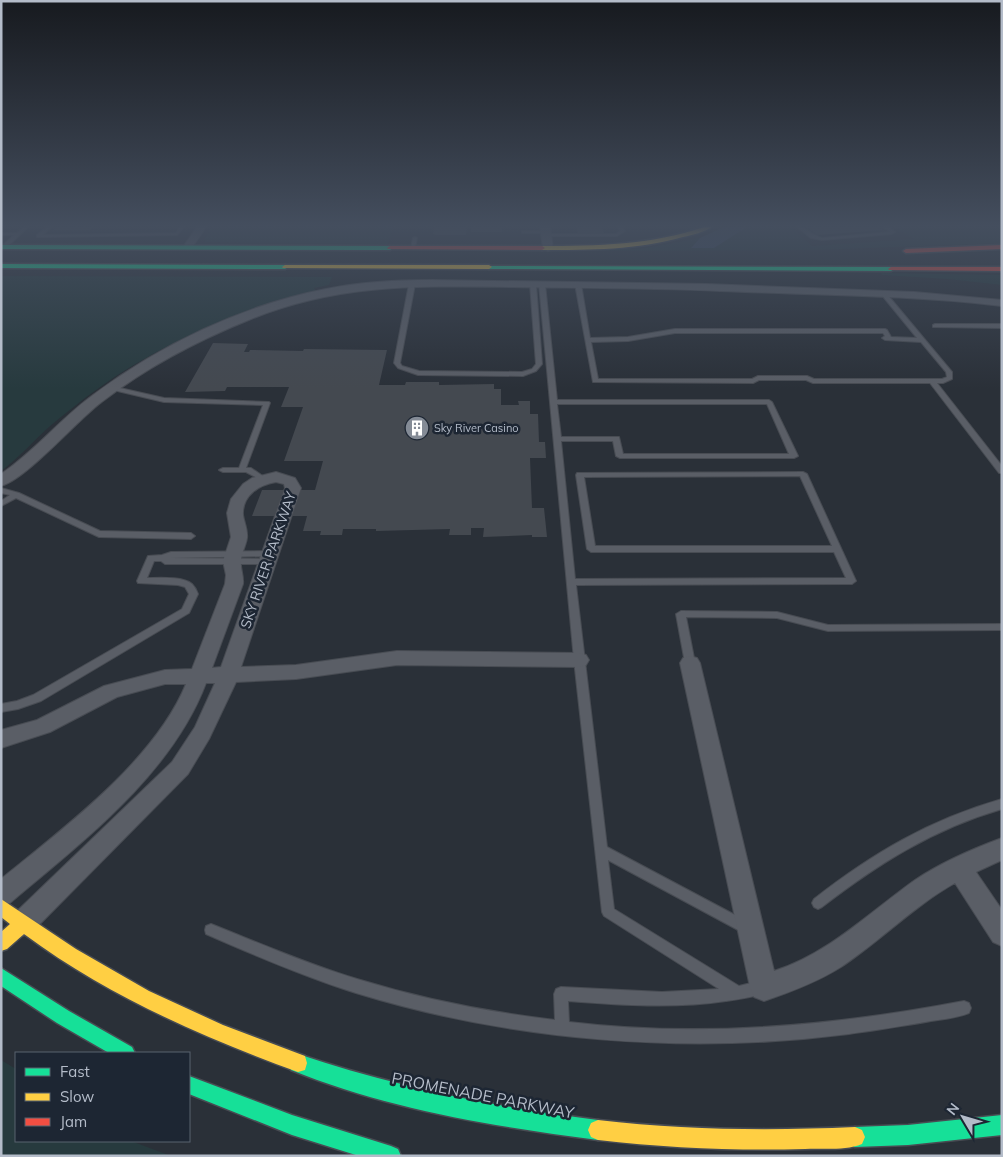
<svg xmlns="http://www.w3.org/2000/svg" width="1003" height="1157" font-family="Mulish,sans-serif">
  <rect width="100%" height="100%" fill="#2a3038"/>
  <path fill="#273a3e" d="M 212,227 L 393,227 L 388,244 L 205,242 L 204,240 Z
    M 747,227 L 790,227 L 812,246 L 914,239 L 894,227 L 1002,227 L 1002,243 L 817,250 L 570,251 L 646,248 L 700,238 L 692,247 L 714,248 Z
    M 881,273 L 1002,275 L 1002,285 L 947,279 L 882,275 Z
    M 1,276 L 332,277 L 329,285 L 314,288 L 316,291 C 234,312 153,346 85,398 C 73,408 60,417 49,427 C 33,441 19,458 1,471 Z
    M 1,1060 L 16,1069 L 16,1141 L 131,1141 L 171,1156 L 1,1156 Z"/>
  <path fill="#384963" d="M 724,227 L 747,227 L 714,248 L 691,248 L 700,238 Z"/>
  <path fill="#444950" d="M 57,227 L 92,227 L 90,230 L 53,230 Z
    M 434,227 L 467,227 L 466,235 L 436,235 L 433,234 Z
    M 471,227 L 502,227 L 502,232 L 471,232 Z
    M 576,227 L 602,227 L 604,233 L 578,234 Z
    M 807,227 L 878,227 L 883,230 L 817,235 Z
    M 213,343 L 248,344 L 244,352 L 249,352 L 250,350 L 303,351 L 304,349 L 387,350 L 379,385 L 405,385 L 406,382 L 439,382 L 439,385 L 494,384 L 494,389 L 501,389 L 501,405 L 519,405 L 518,401 L 530,401 L 530,414 L 538,414 L 539,442 L 545,442 L 546,458 L 530,458 L 532,508 L 544,508 L 547,537 L 532,537 L 532,535 L 483,537 L 484,528 L 471,528 L 471,535 L 449,535 L 450,529 L 376,531 L 376,529 L 343,529 L 342,535 L 320,535 L 321,531 L 303,531 L 307,516 L 252,516 L 262,490 L 315,490 L 323,461 L 284,461 L 303,407 L 281,407 L 289,387 L 227,387 L 225,391 L 185,392 Z"/>
  <g fill="none" stroke-linecap="round" stroke-linejoin="round">
    <g stroke="#484c53" stroke-width="2">
      <path id="lane" d="M 24,227 L 28,227 L 6,248 L 2,248 L 2,246 L 14,235 L 1,235 L 1,233 L 17,233 Z
        M 47,227 L 51,227 L 43,235 L 176,233 L 180,227 L 184,227 L 177,235 L 37,237 L 37,235 Z
        M 618,227 L 622,227 L 625,231 L 617,236 L 546,236 L 544,235 L 546,234 L 616,234 L 620,231 Z
        M 797,227 C 806,227 812,235 822,238 L 890,232 L 884,227 L 889,227 L 895,232 L 891,234 L 822,240 L 811,238 Z
        M 524,231 L 545,231 L 547,232 L 545,233 L 522,233 L 522,231 Z
        M 415,237 L 417,238 L 415,248 L 413,249 L 411,248 L 413,238 Z
        M 412,282 L 415,284 L 400,363 L 402,366 L 419,371 L 522,372 L 532,369 L 536,364 L 530,284 L 533,282 L 536,284 L 542,364 L 536,371 L 523,376 L 418,375 L 398,368 L 394,363 L 409,284 Z
        M 542,282 L 545,284 L 557,400 L 769,400 L 772,402 L 798,456 L 794,458 L 620,458 L 616,456 L 613,441 L 561,441 L 575,579 L 846,578 L 834,552 L 591,552 L 587,549 L 576,475 L 577,473 L 803,472 L 807,474 L 856,581 L 852,584 L 576,585 L 607,847 L 750,923 L 751,927 L 750,931 L 745,933 L 740,931 L 608,860 L 614,909 L 739,986 L 763,980 L 768,982 L 770,987 L 768,992 C 755,997 740,999 726,1001 C 674,1009 621,1005 568,1001 L 569,1022 C 701,1038 834,1026 964,1001 L 969,1003 L 971,1008 L 969,1013 C 957,1018 943,1019 931,1021 C 904,1026 876,1030 849,1034 C 687,1055 512,1041 356,993 C 305,977 256,956 206,934 L 205,930 L 206,926 L 211,924 C 259,943 307,964 357,979 C 422,999 488,1012 555,1020 L 554,994 L 556,989 L 561,987 L 662,992 L 719,989 L 604,916 L 602,912 L 574,660 L 539,284 ZM 557,404 L 767,404 L 789,454 L 623,454 L 619,437 L 561,437 ZM 800,476 L 832,546 L 595,546 L 584,477 Z
        M 578,282 L 581,284 L 590,338 L 628,337 L 675,329 L 885,329 L 887,330 L 891,337 L 917,338 L 881,294 L 886,293 L 952,372 L 952,379 L 943,383 L 937,383 L 1002,466 L 1002,473 L 999,473 L 930,383 L 813,383 L 806,380 L 759,380 L 753,383 L 593,382 L 575,284 ZM 675,333 L 883,333 L 885,336 L 882,338 L 885,340 L 921,342 L 946,372 L 947,377 L 942,379 L 814,379 L 807,376 L 758,376 L 752,379 L 598,379 L 591,342 L 628,341 Z
        M 935,324 L 1002,324 L 1002,328 L 933,327 L 933,325 Z
        M 111,386 L 164,398 L 269,402 L 270,403 L 246,468 L 251,468 L 267,479 L 263,481 L 246,472 L 223,472 L 219,470 L 223,468 L 239,468 L 263,405 L 164,402 L 109,389 L 108,388 Z
        M 1,488 L 19,493 L 100,531 L 191,533 L 195,536 L 191,539 L 99,537 L 16,498 L 1,506 L 1,501 L 10,495 L 1,493 Z
        M 271,551 L 275,554 L 274,556 L 171,558 L 271,559 L 272,561 L 268,564 L 165,564 L 161,561 L 154,561 L 147,578 C 158,578 183,576 192,584 C 194,586 197,591 198,594 L 189,613 L 41,701 L 18,709 L 1,712 L 1,704 L 17,701 L 33,695 L 182,609 L 189,594 L 185,587 L 178,585 L 138,583 L 137,581 L 148,556 L 162,555 L 171,552 Z
        M 681,611 L 777,612 L 828,625 L 1002,624 L 1002,630 L 828,631 L 777,618 L 686,617 L 695,663 L 693,666 L 687,666 L 685,663 L 676,614 Z
        M 1002,799 L 1002,809 C 933,829 878,864 822,907 L 818,909 L 814,907 L 812,903 L 814,899 C 873,853 929,820 1002,799 Z"/>
    </g>
    <g stroke="#484c53" stroke-width="2">
      <path id="street" d="M 197,227 L 206,227 L 191,249 L 185,249 L 183,247 Z
        M 540,227 L 550,227 L 553,248 L 551,250 L 548,251 L 543,248 Z
        M 431,280 L 706,284 L 914,292 L 1002,300 L 1002,306 C 909,295 814,295 720,291 C 651,288 582,288 513,287 C 419,286 340,283 251,319 C 199,340 148,366 103,401 C 78,419 27,479 1,486 L 1,474 C 35,451 60,419 93,395 C 160,345 243,305 326,289 C 360,282 396,280 431,280 Z
        M 276,472 L 295,478 L 301,488 L 241,667 L 296,665 L 397,651 L 579,653 L 586,655 L 589,660 L 586,665 L 579,667 L 397,665 L 296,679 L 236,682 L 209,739 L 188,774 L 31,933 L 22,936 L 13,933 L 9,924 L 13,915 L 172,762 L 195,727 L 215,683 L 206,683 C 172,774 82,842 10,903 L 1,907 L 1,879 C 64,828 155,760 186,684 L 165,684 L 117,697 L 50,732 L 1,748 L 1,730 L 37,720 L 104,686 L 165,670 L 192,669 L 225,584 L 226,575 L 223,561 L 231,537 L 227,513 L 231,499 L 243,484 L 252,478 ZM 276,482 L 284,484 L 285,488 L 221,667 L 212,668 L 243,584 C 244,576 240,569 241,561 C 241,553 246,546 247,538 C 248,530 244,522 243,515 C 242,495 259,485 276,482 Z
        M 690,656 L 697,658 L 700,663 L 774,971 C 828,954 870,912 915,880 C 942,862 972,849 1002,838 L 1002,860 L 976,872 L 1002,910 L 1002,946 L 993,942 L 955,883 C 914,906 880,941 841,967 C 817,982 791,992 764,1001 L 754,997 L 750,987 L 680,663 L 683,658 Z"/>
    </g>
    <g stroke="#484c53" stroke-width="3">
      <path id="fast" d="M 1,245 L 390,246 L 393,248 L 390,250 L 1,249 Z
        M 1,264 L 285,265 L 288,267 L 285,269 L 1,268 Z
        M 487,266 L 891,267 L 894,269 L 891,271 L 489,269 L 486,267 Z
        M 1,968 L 69,1011 L 132,1047 L 135,1053 L 109,1053 L 57,1023 L 1,986 Z
        M 298,1054 C 396,1087 495,1107 598,1120 L 605,1123 L 608,1130 L 605,1137 L 598,1140 C 496,1127 387,1109 291,1070 L 289,1063 L 291,1056 Z
        M 189,1076 L 292,1115 L 391,1146 L 398,1149 L 401,1156 L 359,1156 L 292,1135 L 189,1094 Z
        M 1002,1115 L 1002,1135 L 908,1145 L 855,1147 L 848,1144 L 845,1137 L 848,1130 L 855,1127 L 908,1125 Z"/>
    </g>
    <g stroke="#484c53" stroke-width="3">
      <path id="slow" d="M 704,227 L 712,227 C 704,232 693,235 683,237 C 637,250 590,250 542,250 L 539,248 L 542,246 C 597,246 651,245 704,227 Z
        M 285,265 L 489,265 L 492,267 L 489,269 L 283,268 L 282,267 Z
        M 1,899 L 76,949 L 149,991 L 223,1025 L 305,1056 L 307,1063 L 305,1070 L 298,1072 C 202,1037 106,995 24,934 L 7,949 L 1,951 L 1,932 L 10,924 L 1,917 Z
        M 598,1120 C 684,1130 769,1131 855,1127 L 862,1130 L 865,1137 L 862,1144 C 845,1151 823,1148 805,1149 C 736,1151 667,1148 598,1140 L 591,1137 L 588,1130 L 591,1123 Z"/>
    </g>
    <g stroke="#484c53" stroke-width="3">
      <path id="jam" d="M 1002,245 L 1002,249 L 906,253 L 903,251 L 906,249 Z
        M 390,246 L 542,246 L 545,248 L 542,250 L 388,249 L 387,248 Z
        M 891,267 L 1002,267 L 1002,271 L 889,270 L 888,269 Z"/>
    </g>
    <use href="#lane" fill="#5a5e66" fill-rule="evenodd"/>
    <use href="#street" fill="#5a5e66" fill-rule="evenodd"/>
    <use href="#fast" fill="#16e098" fill-rule="evenodd"/>
    <use href="#slow" fill="#ffcf43" fill-rule="evenodd"/>
    <use href="#jam" fill="#f24e42" fill-rule="evenodd"/>
  </g>
  <linearGradient id="sky" x2="0" y2="1"><stop stop-color="#171a1f"/><stop offset="0.58" stop-color="#444e5e"/><stop offset="1" stop-color="#444e5e" stop-opacity="0"/></linearGradient>
  <rect width="1003" height="389" fill="url(#sky)"/>
  <defs>
    <g id="building-disc" transform="scale(1.25)"><circle r="9.5" fill="#848b96" stroke="#1d2633"/><path d="M-4-6H4V6H1V3H-1V6H-4ZM-2.5-4.3h1.7v1.8h-1.7ZM.8-4.3h1.7v1.8H.8ZM-2.5-1h1.7V.8h-1.7ZM.8-1h1.7V.8H.8Z" fill="#fff"/></g>
  </defs>
  <g fill-rule="evenodd">
    <use href="#building-disc" x="417" y="428"/>
  </g>
  <g text-anchor="middle" stroke-width="5" stroke-linejoin="round" paint-order="stroke">
    <g font-size="11" fill="#b4bcc9" stroke="#1d2633" text-anchor="start">
      <text x="434" y="432">Sky River Casino</text>
    </g>
    <g font-size="14" fill="#b4bcc9" stroke="#1d2633">
      <text transform="translate(268 560) rotate(-71)" y="5">SKY RIVER PARKWAY</text>
    </g>
    <g font-size="16" fill="#b4bcc9" stroke="#1d2633">
      <text transform="translate(483 1095) rotate(11)" y="6">PROMENADE PARKWAY</text>
    </g>
  </g>
  <rect width="1003" height="1157" fill="none" stroke="#b4bcc9" stroke-width="5"/>
  <rect x="15" y="1052" width="175" height="90" fill="#1d2633" stroke="#59626f"/>
  <rect x="25" y="1068" width="25" height="8" fill="#16e098" stroke="#59626f"/>
  <text x="60" y="1077" font-size="15" fill="#b4bcc9">Fast</text>
  <rect x="25" y="1093" width="25" height="8" fill="#ffcf43" stroke="#59626f"/>
  <text x="60" y="1102" font-size="15" fill="#b4bcc9">Slow</text>
  <rect x="25" y="1118" width="25" height="8" fill="#f24e42" stroke="#59626f"/>
  <text x="60" y="1127" font-size="15" fill="#b4bcc9">Jam</text>
  <g transform="translate(963 1117) rotate(308)" stroke="#1d2633" stroke-width="4" paint-order="stroke">
  <path d="M0-4L9 19L0 12L-9 19Z" fill="#b4bcc9"/>
  <text y="-8" font-size="14" font-weight="bold" text-anchor="middle" fill="#b4bcc9">N</text>
  </g>
</svg>
